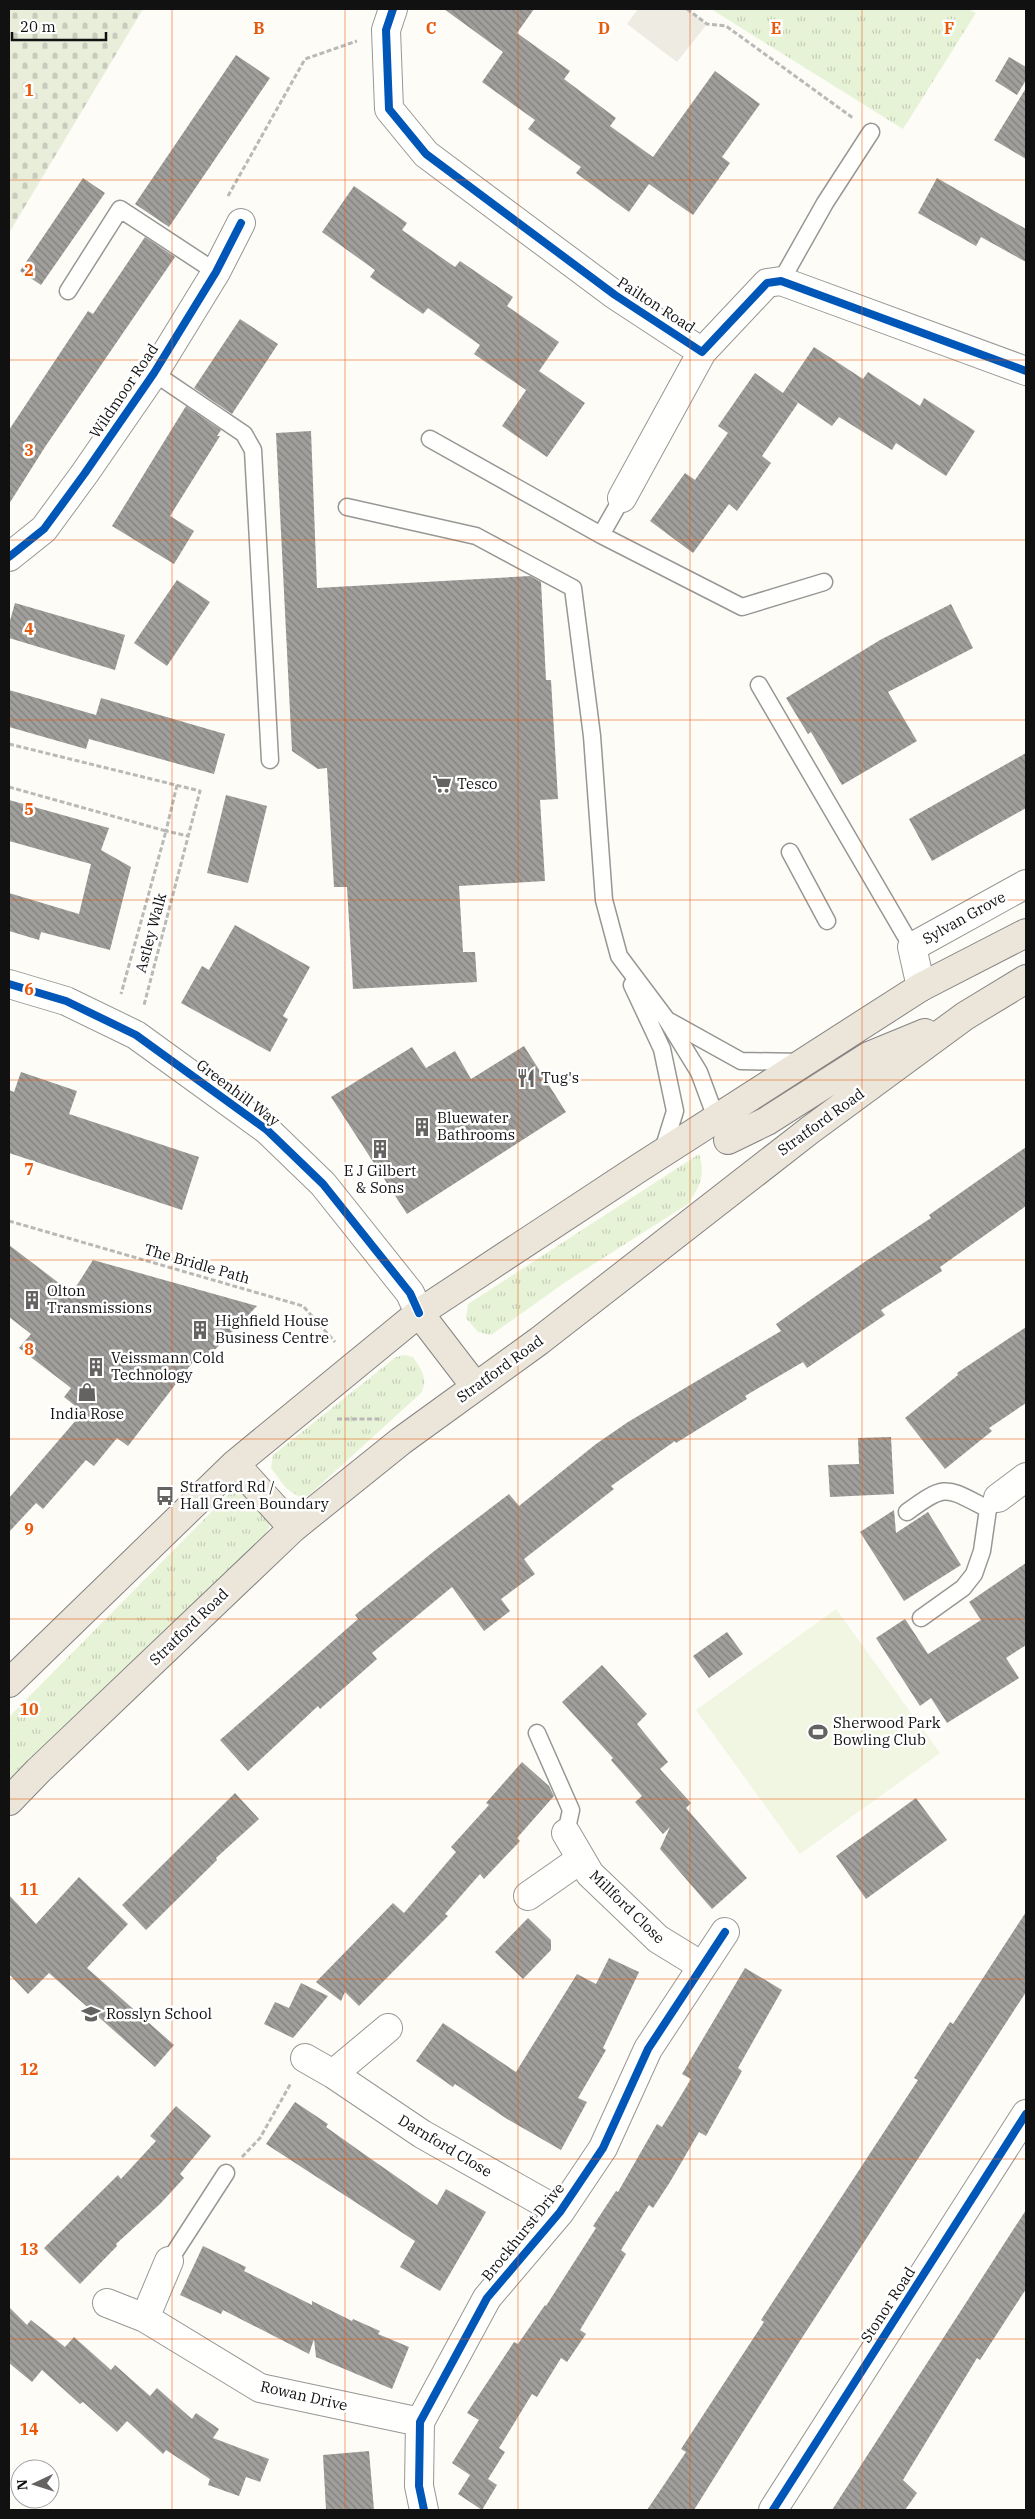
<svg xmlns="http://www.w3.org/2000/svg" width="1035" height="2519" font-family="'IBM Plex Serif',serif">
  <defs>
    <pattern id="grass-tufts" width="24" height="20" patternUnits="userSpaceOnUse" patternTransform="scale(1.25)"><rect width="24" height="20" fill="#e7f3d7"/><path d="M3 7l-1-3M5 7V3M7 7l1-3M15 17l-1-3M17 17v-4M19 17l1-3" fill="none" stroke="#c5cfb8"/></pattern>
    <pattern id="cemetery-stones" width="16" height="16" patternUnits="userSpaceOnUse" patternTransform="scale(1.25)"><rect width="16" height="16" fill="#e9eedb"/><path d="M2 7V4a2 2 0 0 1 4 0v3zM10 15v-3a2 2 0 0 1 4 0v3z" fill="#c7cbbb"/></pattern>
    <pattern id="building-back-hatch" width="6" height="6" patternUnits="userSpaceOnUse" patternTransform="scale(1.25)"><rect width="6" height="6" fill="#a19f9c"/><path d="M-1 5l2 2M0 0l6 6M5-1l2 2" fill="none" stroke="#82807e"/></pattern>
  </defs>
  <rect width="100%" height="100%" fill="#fdfcf7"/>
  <path fill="url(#grass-tufts)" d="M 711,9 L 968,9 L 976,13 L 903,129 Z
    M 699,1154 C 706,1175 700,1186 688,1204 L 567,1281 L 491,1335 L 478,1332 L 466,1318 L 468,1304 Z
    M 405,1355 L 413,1357 C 421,1369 429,1379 421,1393 L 308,1496 L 299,1497 L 286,1488 L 271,1468 L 273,1455 L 396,1357 Z
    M 244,1491 L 263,1508 L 270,1525 L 263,1540 L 9,1785 L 9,1717 L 229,1494 Z"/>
  <path fill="url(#cemetery-stones)" d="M 9,9 L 143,9 L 9,233 Z"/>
  <path fill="#f0f6e1" d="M 836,1609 L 940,1753 L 800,1854 L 696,1710 Z"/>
  <path fill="#edebe2" d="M 638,9 L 687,9 L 707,24 L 677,62 L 627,24 Z"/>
  <path fill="url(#building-back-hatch)" d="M 444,9 L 534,9 L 517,33 L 570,71 L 564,79 L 616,118 L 610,126 L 653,157 L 715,71 L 760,104 L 722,157 L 730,163 L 693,215 L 649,184 L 629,212 L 576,173 L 581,167 L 528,129 L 535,120 L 482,82 L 503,52 Z
    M 236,55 L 270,78 L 169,227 L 135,204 Z
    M 1009,57 L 1026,67 L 1026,80 L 1017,95 L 995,81 Z
    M 1026,88 L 1026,159 L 994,140 Z
    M 83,178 L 105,193 L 41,285 L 20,271 Z
    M 937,178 L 1026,229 L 1026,262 L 981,237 L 976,246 L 918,213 Z
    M 354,186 L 407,223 L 402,230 L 455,267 L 460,261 L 513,297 L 507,306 L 559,342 L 526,390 L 474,354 L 480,345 L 428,308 L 423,314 L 370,277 L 375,270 L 322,232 Z
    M 145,237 L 175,257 L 45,447 L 9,504 L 9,430 L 88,311 L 93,314 Z
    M 240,319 L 278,344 L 232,414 L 194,388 Z
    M 814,347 L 863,379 L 868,372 L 920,406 L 924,398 L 975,431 L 946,476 L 896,443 L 892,450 L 839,417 L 832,426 L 784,393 L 798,403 L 762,456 L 771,463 L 737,511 L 729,504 L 693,553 L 650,521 L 685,473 L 695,480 L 728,433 L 718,426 L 755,373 L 783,393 Z
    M 539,371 L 585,403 L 547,457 L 502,426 Z
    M 186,406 L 221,430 L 217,436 L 220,436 L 170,516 L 194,531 L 174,564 L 112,526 Z
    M 311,431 L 317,588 L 530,576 L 541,582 L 546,680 L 551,680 L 558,799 L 540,800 L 545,881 L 459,886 L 463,952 L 475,952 L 477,982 L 353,989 L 347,887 L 334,887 L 327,768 L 318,769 L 292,751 L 276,433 Z
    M 177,580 L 210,602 L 167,666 L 134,643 Z
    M 15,603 L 125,635 L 115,670 L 9,638 L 9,624 Z
    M 951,604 L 973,648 L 888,692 L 917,741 L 842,785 L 811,732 L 808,734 L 786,698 L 880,640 Z
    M 9,690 L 96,715 L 101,698 L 225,734 L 214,774 L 89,739 L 86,749 L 9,727 Z
    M 1026,753 L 1026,808 L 932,861 L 909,819 Z
    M 226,795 L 267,806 L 248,883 L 207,873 Z
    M 9,800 L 109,828 L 101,850 L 131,867 L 110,950 L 41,932 L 39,940 L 9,931 L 9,893 L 79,914 L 91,864 L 9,841 Z
    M 235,925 L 310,967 L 283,1016 L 288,1019 L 270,1052 L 181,1003 L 202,966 L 209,970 Z
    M 524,1046 L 566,1112 L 407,1214 L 331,1097 L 412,1047 L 426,1068 L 455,1051 L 471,1079 Z
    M 21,1072 L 77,1091 L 69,1114 L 199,1157 L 182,1210 L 9,1153 L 9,1090 L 14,1092 Z
    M 1026,1147 L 1026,1206 L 940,1267 L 942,1271 L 881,1310 L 885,1315 L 807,1368 L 803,1362 L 745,1396 L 747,1399 L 676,1443 L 675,1441 L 611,1486 L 614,1489 L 524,1559 L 535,1574 L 501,1599 L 510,1611 L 484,1631 L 452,1587 L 372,1653 L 377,1659 L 320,1709 L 318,1706 L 248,1771 L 220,1740 L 358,1619 L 355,1615 L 433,1552 L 509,1494 L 519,1506 L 596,1444 L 628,1422 L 781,1331 L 776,1324 L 866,1261 L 931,1218 L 929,1215 Z
    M 9,1245 L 72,1293 L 93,1260 L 257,1306 L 206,1359 L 199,1354 L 128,1446 L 117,1438 L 94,1466 L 86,1460 L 43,1509 L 36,1503 L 9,1532 L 9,1498 L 83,1412 L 64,1397 L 71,1388 L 19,1348 L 31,1334 L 9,1317 Z
    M 1026,1327 L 1026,1403 L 989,1428 L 992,1431 L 945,1469 L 905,1418 L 958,1375 L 957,1373 Z
    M 891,1437 L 894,1494 L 830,1497 L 828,1465 L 859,1464 L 858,1438 Z
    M 894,1510 L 896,1533 L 928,1512 L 961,1565 L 904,1601 L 860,1532 Z
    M 1026,1563 L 1026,1645 L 1006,1658 L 1019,1678 L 947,1723 L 931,1698 L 920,1706 L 876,1638 L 905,1619 L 928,1654 L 981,1620 L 969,1602 Z
    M 727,1632 L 743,1654 L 709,1678 L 693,1656 Z
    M 602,1665 L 647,1714 L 637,1724 L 668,1762 L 660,1769 L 691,1803 L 686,1808 L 747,1878 L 712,1909 L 660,1849 L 670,1827 L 663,1834 L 635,1802 L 642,1796 L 611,1760 L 613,1758 L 562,1702 Z
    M 522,1762 L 549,1786 L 554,1796 L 517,1838 L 520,1841 L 484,1879 L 480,1874 L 445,1914 L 448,1916 L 359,2006 L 345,1992 L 341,2001 L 316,1982 L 393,1903 L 404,1913 L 456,1852 L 451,1847 L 489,1805 L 486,1803 Z
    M 235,1793 L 259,1819 L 216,1858 L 217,1860 L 146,1930 L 122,1905 Z
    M 916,1798 L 947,1840 L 866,1899 L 836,1856 Z
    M 79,1877 L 128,1924 L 87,1968 L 174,2045 L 155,2067 L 49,1973 L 28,1994 L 9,1974 L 9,1895 L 36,1924 Z
    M 1026,1912 L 1026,1992 L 798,2344 L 694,2510 L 647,2510 L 686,2452 L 681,2449 L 764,2322 L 761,2320 L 918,2080 L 914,2078 L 950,2022 L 953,2024 Z
    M 528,1918 L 551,1940 L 551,1950 L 523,1979 L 495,1952 Z
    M 609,1958 L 639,1972 L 603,2048 L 606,2050 L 578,2098 L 587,2102 L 561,2150 L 507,2119 L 455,2084 L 453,2087 L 416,2061 L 443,2023 L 516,2072 L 577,1974 L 596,1984 Z
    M 745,1968 L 782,1990 L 738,2068 L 742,2071 L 706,2136 L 699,2132 L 670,2182 L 653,2208 L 649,2205 L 621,2250 L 626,2254 L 580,2330 L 586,2334 L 567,2362 L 561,2358 L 537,2397 L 532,2394 L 499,2448 L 505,2452 L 488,2479 L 497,2485 L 482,2510 L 458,2494 L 470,2475 L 452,2463 L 479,2420 L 467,2413 L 514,2342 L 518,2344 L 545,2305 L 546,2306 L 596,2228 L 593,2226 L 616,2191 L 618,2192 L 657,2124 L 662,2127 L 691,2079 L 682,2074 Z
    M 301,1983 L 328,1996 L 293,2038 L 264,2024 L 275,2002 L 289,2008 Z
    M 295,2102 L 328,2124 L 326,2127 L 364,2154 L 437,2205 L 446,2189 L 486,2212 L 440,2291 L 400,2267 L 415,2241 L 266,2144 Z
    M 176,2106 L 211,2136 L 180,2174 L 184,2178 L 160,2204 L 116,2244 L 117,2246 L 80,2284 L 44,2248 L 118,2175 L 121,2179 L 156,2141 L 150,2136 Z
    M 1026,2210 L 1026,2289 L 980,2360 L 977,2358 L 903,2480 L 917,2493 L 905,2510 L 832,2510 Z
    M 203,2246 L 246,2267 L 244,2271 L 312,2305 L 312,2301 L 352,2321 L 353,2319 L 380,2331 L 378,2334 L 409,2347 L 392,2389 L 316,2357 L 314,2339 L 309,2354 L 223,2310 L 221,2314 L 180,2295 Z
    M 9,2307 L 27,2325 L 31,2320 L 65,2347 L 74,2337 L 111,2370 L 115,2365 L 150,2396 L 157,2388 L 192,2419 L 196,2413 L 219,2429 L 213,2438 L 269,2459 L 260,2482 L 246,2477 L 239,2496 L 208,2485 L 210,2479 L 166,2450 L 163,2454 L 127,2421 L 117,2432 L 83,2402 L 80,2404 L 42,2370 L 32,2382 L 9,2363 Z
    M 369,2451 L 374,2510 L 326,2510 L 323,2455 Z"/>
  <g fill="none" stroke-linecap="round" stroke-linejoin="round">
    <g stroke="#979795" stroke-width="19">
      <path id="service" d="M 781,281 L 825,203 L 871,132
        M 68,291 L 120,209 L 216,272
        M 154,373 L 244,434 L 253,450 L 270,760
        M 430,439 L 601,535 L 622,498
        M 347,507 L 476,536 L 573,588 L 592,736 L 604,900 L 619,956 L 667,1020 L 699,1072 L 716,1118
        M 601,535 L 742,607 L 824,582
        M 759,685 L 912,947
        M 790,852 L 827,921
        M 632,985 L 662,1049 L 675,1111 L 662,1153
        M 669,1021 L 741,1061 L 802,1062
        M 907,1512 C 947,1483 945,1487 988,1509
        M 921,1618 L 963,1588 L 974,1574 L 982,1551 L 988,1509 L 998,1498
        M 537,1733 L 571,1810 L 566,1833
        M 169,2261 L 226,2173"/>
    </g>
    <g stroke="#979795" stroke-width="30">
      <path id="minor" d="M 393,9 L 386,30 L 389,109 L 426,154 L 615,295 L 702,352 L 767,283 L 781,281 L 1026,371
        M 622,498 L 702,352
        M 9,557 L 44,529 L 85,473 L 154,373 L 216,272 L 241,223
        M 9,984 L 66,1001 L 136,1035 L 267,1130 L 323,1184 L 410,1293 L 419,1313
        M 921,987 L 912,947 L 1026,884
        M 998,1498 L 1026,1477
        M 566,1833 L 590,1874 L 658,1939 L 702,1966
        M 528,1896 L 581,1859
        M 388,2028 L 333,2074 L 422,2134 L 560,2212
        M 305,2058 L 333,2074
        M 169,2261 L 145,2318 L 260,2388 L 420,2422
        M 107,2303 L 145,2318
        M 424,2510 L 419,2486 L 420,2422 L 487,2298 L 560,2212 L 603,2148 L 648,2049 L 725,1932
        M 773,2510 L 1026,2114"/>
    </g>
    <g stroke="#858482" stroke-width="30">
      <path id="trunk" d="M 728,1140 L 767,1121 L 869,1056 L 925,1033
        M 419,1313 L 475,1386
        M 235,1464 L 293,1528
        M 9,1683 L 235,1464 L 419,1313 L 639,1168 L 921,987 L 1026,933
        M 9,1801 L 38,1771 L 293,1528 L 401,1441 L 539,1341 L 810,1130 L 965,1016 L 1026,979"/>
    </g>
    <path stroke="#b9b9b8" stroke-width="3" stroke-dasharray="5 2.5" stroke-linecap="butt" d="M 687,9 L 707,24 L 726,26 L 853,118
      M 228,196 L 305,59 L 357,41
      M 9,744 L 200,791 L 144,1005
      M 177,785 L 166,831 L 188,836
      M 9,787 L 166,831 L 121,994
      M 9,1221 L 303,1306 L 335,1342
      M 337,1419 L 381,1419
      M 242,2157 L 260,2138 L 291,2083"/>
    <use href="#service" stroke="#fffffe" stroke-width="16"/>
    <use href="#minor" stroke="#fffffe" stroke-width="28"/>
    <use href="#trunk" stroke="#ece5da" stroke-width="28"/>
    <g stroke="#fff" stroke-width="11">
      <path id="cycleway" d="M 393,9 L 386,30 L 389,109 L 426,154 L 615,295 L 702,352 L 767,283 L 781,281 L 1026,371
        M 9,557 L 44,529 L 85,473 L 154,373 L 216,272 L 241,223
        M 9,984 L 66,1001 L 136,1035 L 267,1130 L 323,1184 L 410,1293 L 419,1313
        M 424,2510 L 419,2486 L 420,2422 L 487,2298 L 560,2212 L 603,2148 L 648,2049 L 725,1932
        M 773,2510 L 1026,2114"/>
    </g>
    <use href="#cycleway" stroke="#0057b8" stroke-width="8"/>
  </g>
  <path fill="none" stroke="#e8590c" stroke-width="1" stroke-opacity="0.55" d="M 172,9 L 172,2510M 345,9 L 345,2510M 518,9 L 518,2510M 690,9 L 690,2510M 862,9 L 862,2510M 9,180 L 1026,180M 9,360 L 1026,360M 9,540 L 1026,540M 9,720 L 1026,720M 9,900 L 1026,900M 9,1080 L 1026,1080M 9,1260 L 1026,1260M 9,1439 L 1026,1439M 9,1619 L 1026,1619M 9,1799 L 1026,1799M 9,1979 L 1026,1979M 9,2159 L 1026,2159M 9,2339 L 1026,2339"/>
  <defs>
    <g id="supermarket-bare" transform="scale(1.5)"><path d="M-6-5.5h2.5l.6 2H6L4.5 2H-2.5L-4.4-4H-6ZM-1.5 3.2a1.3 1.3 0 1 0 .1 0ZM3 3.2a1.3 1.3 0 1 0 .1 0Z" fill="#646362" stroke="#fff" stroke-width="2.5" paint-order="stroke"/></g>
    <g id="restaurant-bare" transform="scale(1.5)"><path d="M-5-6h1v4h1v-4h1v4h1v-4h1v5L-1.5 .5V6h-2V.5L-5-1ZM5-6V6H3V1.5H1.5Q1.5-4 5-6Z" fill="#646362" stroke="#fff" stroke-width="2.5" paint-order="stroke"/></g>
    <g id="building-bare" transform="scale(1.5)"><path d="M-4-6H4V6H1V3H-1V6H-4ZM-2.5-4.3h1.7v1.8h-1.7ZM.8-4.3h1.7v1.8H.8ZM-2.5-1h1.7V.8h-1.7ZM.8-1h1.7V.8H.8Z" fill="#646362" stroke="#fff" stroke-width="2.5" paint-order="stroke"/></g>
    <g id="shop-bare" transform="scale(1.5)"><path d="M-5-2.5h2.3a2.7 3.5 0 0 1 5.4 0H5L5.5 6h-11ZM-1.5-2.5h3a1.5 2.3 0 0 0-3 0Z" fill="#646362" stroke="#fff" stroke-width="2.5" paint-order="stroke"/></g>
    <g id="bus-bare" transform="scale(1.5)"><path d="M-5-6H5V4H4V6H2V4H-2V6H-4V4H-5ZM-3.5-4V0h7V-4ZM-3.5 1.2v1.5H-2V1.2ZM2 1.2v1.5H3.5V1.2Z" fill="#646362" stroke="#fff" stroke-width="2.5" paint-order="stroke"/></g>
    <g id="stadium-bare" transform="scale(1.5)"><path d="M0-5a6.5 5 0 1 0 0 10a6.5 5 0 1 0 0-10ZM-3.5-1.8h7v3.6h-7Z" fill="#646362" stroke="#fff" stroke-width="2.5" paint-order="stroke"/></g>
    <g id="school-bare" transform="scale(1.5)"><path d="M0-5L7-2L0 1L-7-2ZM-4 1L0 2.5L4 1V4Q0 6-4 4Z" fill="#646362" stroke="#fff" stroke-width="2.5" paint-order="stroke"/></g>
  </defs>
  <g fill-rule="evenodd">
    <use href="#supermarket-bare" x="442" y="784"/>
    <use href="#restaurant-bare" x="526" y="1078"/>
    <use href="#building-bare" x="422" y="1127"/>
    <use href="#building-bare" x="380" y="1149"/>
    <use href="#building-bare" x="32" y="1300"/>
    <use href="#building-bare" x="200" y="1330"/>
    <use href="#building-bare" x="96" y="1367"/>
    <use href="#shop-bare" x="87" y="1392"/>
    <use href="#bus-bare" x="165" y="1496"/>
    <use href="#stadium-bare" x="818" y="1732"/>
    <use href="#school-bare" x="91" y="2014"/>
  </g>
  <g text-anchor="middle" stroke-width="5" stroke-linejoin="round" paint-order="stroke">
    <g font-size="15" fill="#111" stroke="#fff">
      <text transform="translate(656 305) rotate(33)" y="5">Pailton Road</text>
      <text transform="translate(124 391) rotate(-56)" y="5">Wildmoor Road</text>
      <text transform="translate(964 918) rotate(-29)" y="5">Sylvan Grove</text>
      <text transform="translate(151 933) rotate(-75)" y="5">Astley Walk</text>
      <text transform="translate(238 1093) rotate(37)" y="5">Greenhill Way</text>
      <text transform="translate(821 1122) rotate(-36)" y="5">Stratford Road</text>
      <text transform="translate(197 1264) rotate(16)" y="5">The Bridle Path</text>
      <text transform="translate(500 1369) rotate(-36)" y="5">Stratford Road</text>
      <text transform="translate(189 1627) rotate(-44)" y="5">Stratford Road</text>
      <text transform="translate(627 1907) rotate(44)" y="5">Millford Close</text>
      <text transform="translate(445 2146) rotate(31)" y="5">Darnford Close</text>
      <text transform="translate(523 2232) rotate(-51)" y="5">Brockhurst Drive</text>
      <text transform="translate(888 2305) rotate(-57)" y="5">Stonor Road</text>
      <text transform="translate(304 2396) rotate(13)" y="5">Rowan Drive</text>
    </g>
    <g font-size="15" fill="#111" stroke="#fff" text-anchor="start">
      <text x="457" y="789">Tesco</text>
      <text x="541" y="1083">Tug's</text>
      <text x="437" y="1123">Bluewater<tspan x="437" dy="17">Bathrooms</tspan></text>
      <text x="380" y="1176" text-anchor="middle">E J Gilbert<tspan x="380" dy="17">&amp; Sons</tspan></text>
      <text x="47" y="1296">Olton<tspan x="47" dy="17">Transmissions</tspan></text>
      <text x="215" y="1326">Highfield House<tspan x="215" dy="17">Business Centre</tspan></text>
      <text x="111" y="1363">Veissmann Cold<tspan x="111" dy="17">Technology</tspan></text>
      <text x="87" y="1419" text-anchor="middle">India Rose</text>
      <text x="180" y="1492">Stratford Rd /<tspan x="180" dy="17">Hall Green Boundary</tspan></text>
      <text x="833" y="1728">Sherwood Park<tspan x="833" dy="17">Bowling Club</tspan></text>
      <text x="106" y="2019">Rosslyn School</text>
    </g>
  </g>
  <g font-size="16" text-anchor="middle" font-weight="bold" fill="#e8590c" stroke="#fff" stroke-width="5" stroke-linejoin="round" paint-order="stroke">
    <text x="259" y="34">B</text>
    <text x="431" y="34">C</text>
    <text x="604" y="34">D</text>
    <text x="776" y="34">E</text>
    <text x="949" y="34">F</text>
    <text x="29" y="96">1</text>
    <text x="29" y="276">2</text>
    <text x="29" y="456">3</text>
    <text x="29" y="635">4</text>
    <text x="29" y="815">5</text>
    <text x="29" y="995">6</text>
    <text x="29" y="1175">7</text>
    <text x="29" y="1355">8</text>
    <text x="29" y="1535">9</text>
    <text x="29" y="1715">10</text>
    <text x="29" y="1895">11</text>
    <text x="29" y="2075">12</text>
    <text x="29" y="2255">13</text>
    <text x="29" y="2435">14</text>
  </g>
  <rect width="1035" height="2519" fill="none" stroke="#111111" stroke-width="20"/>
  <g transform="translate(35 2484) rotate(266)"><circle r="24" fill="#ffffff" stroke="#a0a0a0"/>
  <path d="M0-4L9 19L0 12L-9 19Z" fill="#646362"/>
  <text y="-8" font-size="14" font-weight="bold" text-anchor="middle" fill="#111111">N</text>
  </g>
  <path d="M12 32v8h94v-8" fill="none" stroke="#111111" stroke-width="2.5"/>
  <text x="20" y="32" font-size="15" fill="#111111" stroke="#ffffff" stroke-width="4" paint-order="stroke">20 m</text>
</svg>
